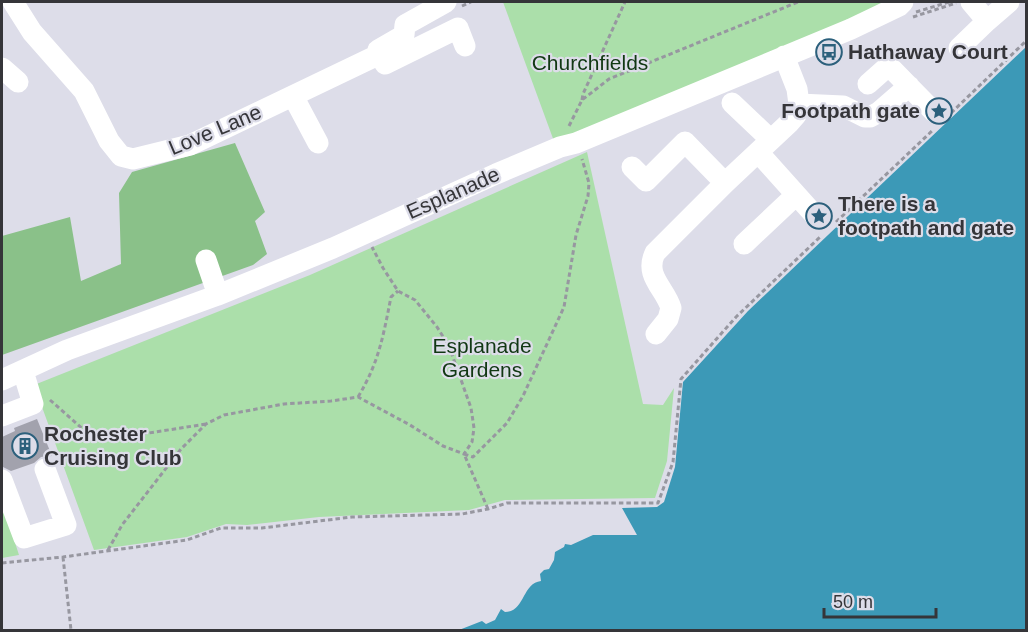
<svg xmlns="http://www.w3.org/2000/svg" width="1028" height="632" font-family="Helvetica,sans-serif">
  <rect width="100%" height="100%" fill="#dddde9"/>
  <path fill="#abdfaa" d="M 503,2 L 886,2 L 880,7 L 555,144 Z
    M 587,152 L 643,404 L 663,405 L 674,388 L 667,461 L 655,498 L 505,500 L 469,510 L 319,517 L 247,525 L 226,524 L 187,537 L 94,550 L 34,385 L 310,275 Z
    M 2,502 L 19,555 L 2,558 Z"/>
  <path fill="#8ac189" d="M 235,143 L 265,212 L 255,221 L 267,254 L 253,265 L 2,355 L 2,236 L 70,217 L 81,281 L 121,264 L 119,193 L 132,172 Z"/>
  <path fill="#3c99b7" d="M 1026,47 L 1026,630 L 459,630 L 482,621 L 486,624 L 495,620 L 501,609 L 505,612 C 525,612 522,583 541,581 L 540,574 L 544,570 L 549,569 L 554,560 L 555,552 L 564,547 L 565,544 L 571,545 L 593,535 L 637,535 L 622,508 L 657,507 L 664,502 L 675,467 L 683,382 L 748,311 Z"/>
  <path fill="#a2a2ad" d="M 37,419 L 52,456 L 41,457 L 34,463 L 11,471 L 3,467 L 2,437 L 15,431 L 14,428 Z"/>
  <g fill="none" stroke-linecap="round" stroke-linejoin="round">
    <path stroke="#9797a0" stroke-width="3" stroke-dasharray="4.5 3" stroke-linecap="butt" d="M 462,6 L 471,2
      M 916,12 L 949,2
      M 913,17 L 956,3
      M 582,100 L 583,94 L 625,2
      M 951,113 L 1026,41
      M 569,126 L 582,100 L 609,79 L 798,2
      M 836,222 L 933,130
      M 358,397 C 379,362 383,337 391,297 L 398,291
      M 50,400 L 85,431 L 97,435 L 117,438 L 206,424
      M 488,509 L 464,454 L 473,457 L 507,423 L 523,396 L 564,307 L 576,235 L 588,196 L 589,183 L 582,159
      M 108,550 L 122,525 L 181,449 L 206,424 L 224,415 L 284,404 L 331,401 L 358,397 L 410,425 L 443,446 L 464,454 L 472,442 L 474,428 L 471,408 L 449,346 L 437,327 L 415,300 L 398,291 L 383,268 L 372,247
      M 63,557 L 71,630
      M 2,563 L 63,557 L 187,540 L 221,528 L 262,528 L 352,517 L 462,514 L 488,509 L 507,503 L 658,503 L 673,462 L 681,379 L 736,317 L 820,237"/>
    <path stroke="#fff" stroke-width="21" d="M 13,2 L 32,32 L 84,91 L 109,141 L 121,156 L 133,159 L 190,145 L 380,54 L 385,64 L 458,28 L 465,46
      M 987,21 L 1009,2
      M 959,48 L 987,21 L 971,2
      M 380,54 L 378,50 L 404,35 L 405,25 L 446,2
      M 784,56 L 797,89 L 799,104 L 843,106 L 865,117 L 870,117 L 879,112 L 909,86
      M 2,68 L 18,82
      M 868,84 L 886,68 L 890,67 L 934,112
      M 293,96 L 318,143
      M 732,103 L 771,140
      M 758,152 L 818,219
      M 632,167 L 646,181 L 685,142 L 725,183
      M 744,244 L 796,195
      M 206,260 L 218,295
      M 656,334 L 668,319 L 671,308 C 665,288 644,276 655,253 L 725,183 L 789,123 L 796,115 L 799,104
      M 2,380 L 67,350 L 218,295 L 333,248 L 496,174 L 560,147 L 576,143 L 851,29 L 899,6 L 903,2
      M 2,416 L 33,404 L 23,371
      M 2,480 L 24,538 L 66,525 L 45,469"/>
  </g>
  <defs>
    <g id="bus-ring" transform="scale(1.35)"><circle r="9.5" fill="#dddde9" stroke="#2c607c" stroke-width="1.5"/><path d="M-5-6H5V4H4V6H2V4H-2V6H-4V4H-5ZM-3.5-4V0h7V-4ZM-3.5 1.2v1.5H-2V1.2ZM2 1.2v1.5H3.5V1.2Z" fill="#2c607c"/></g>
    <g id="sight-ring" transform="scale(1.35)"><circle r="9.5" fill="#dddde9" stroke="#2c607c" stroke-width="1.5"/><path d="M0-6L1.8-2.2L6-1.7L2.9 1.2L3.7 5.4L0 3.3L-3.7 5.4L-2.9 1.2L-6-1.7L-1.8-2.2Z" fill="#2c607c"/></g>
    <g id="building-ring" transform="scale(1.35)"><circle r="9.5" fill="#dddde9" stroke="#2c607c" stroke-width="1.5"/><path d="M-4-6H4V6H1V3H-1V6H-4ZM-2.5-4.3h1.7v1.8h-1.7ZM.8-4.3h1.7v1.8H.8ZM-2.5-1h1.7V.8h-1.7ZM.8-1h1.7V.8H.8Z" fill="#2c607c"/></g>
  </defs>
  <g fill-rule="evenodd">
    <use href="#bus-ring" x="829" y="52"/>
    <use href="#sight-ring" x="939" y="111"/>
    <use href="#sight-ring" x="819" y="216"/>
    <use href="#building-ring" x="25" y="446"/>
  </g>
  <g text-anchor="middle" stroke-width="4.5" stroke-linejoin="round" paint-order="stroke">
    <g font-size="21" font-weight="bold" fill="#353539" stroke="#dddde9" text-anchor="start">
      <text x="848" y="59">Hathaway Court</text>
      <text x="920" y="118" text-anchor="end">Footpath gate</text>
      <text x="838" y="211">There is a<tspan x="838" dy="24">footpath and gate</tspan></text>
      <text x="44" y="441">Rochester<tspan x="44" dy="24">Cruising Club</tspan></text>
    </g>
    <g font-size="21" fill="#113813" stroke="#dddde9">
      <text x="590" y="70">Churchfields</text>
      <text x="482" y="353">Esplanade<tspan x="482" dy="24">Gardens</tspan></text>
    </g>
    <g font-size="21" fill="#353539" stroke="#dddde9">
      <text transform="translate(215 130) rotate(-23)" y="7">Love Lane</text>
      <text transform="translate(453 193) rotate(-24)" y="7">Esplanade</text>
    </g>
  </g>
  <rect width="1028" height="632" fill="none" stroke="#353539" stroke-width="6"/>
  <path d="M824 608v9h112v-9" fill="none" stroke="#353539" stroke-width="3"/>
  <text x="833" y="608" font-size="18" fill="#353539" stroke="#dddde9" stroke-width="4.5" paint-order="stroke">50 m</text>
</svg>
